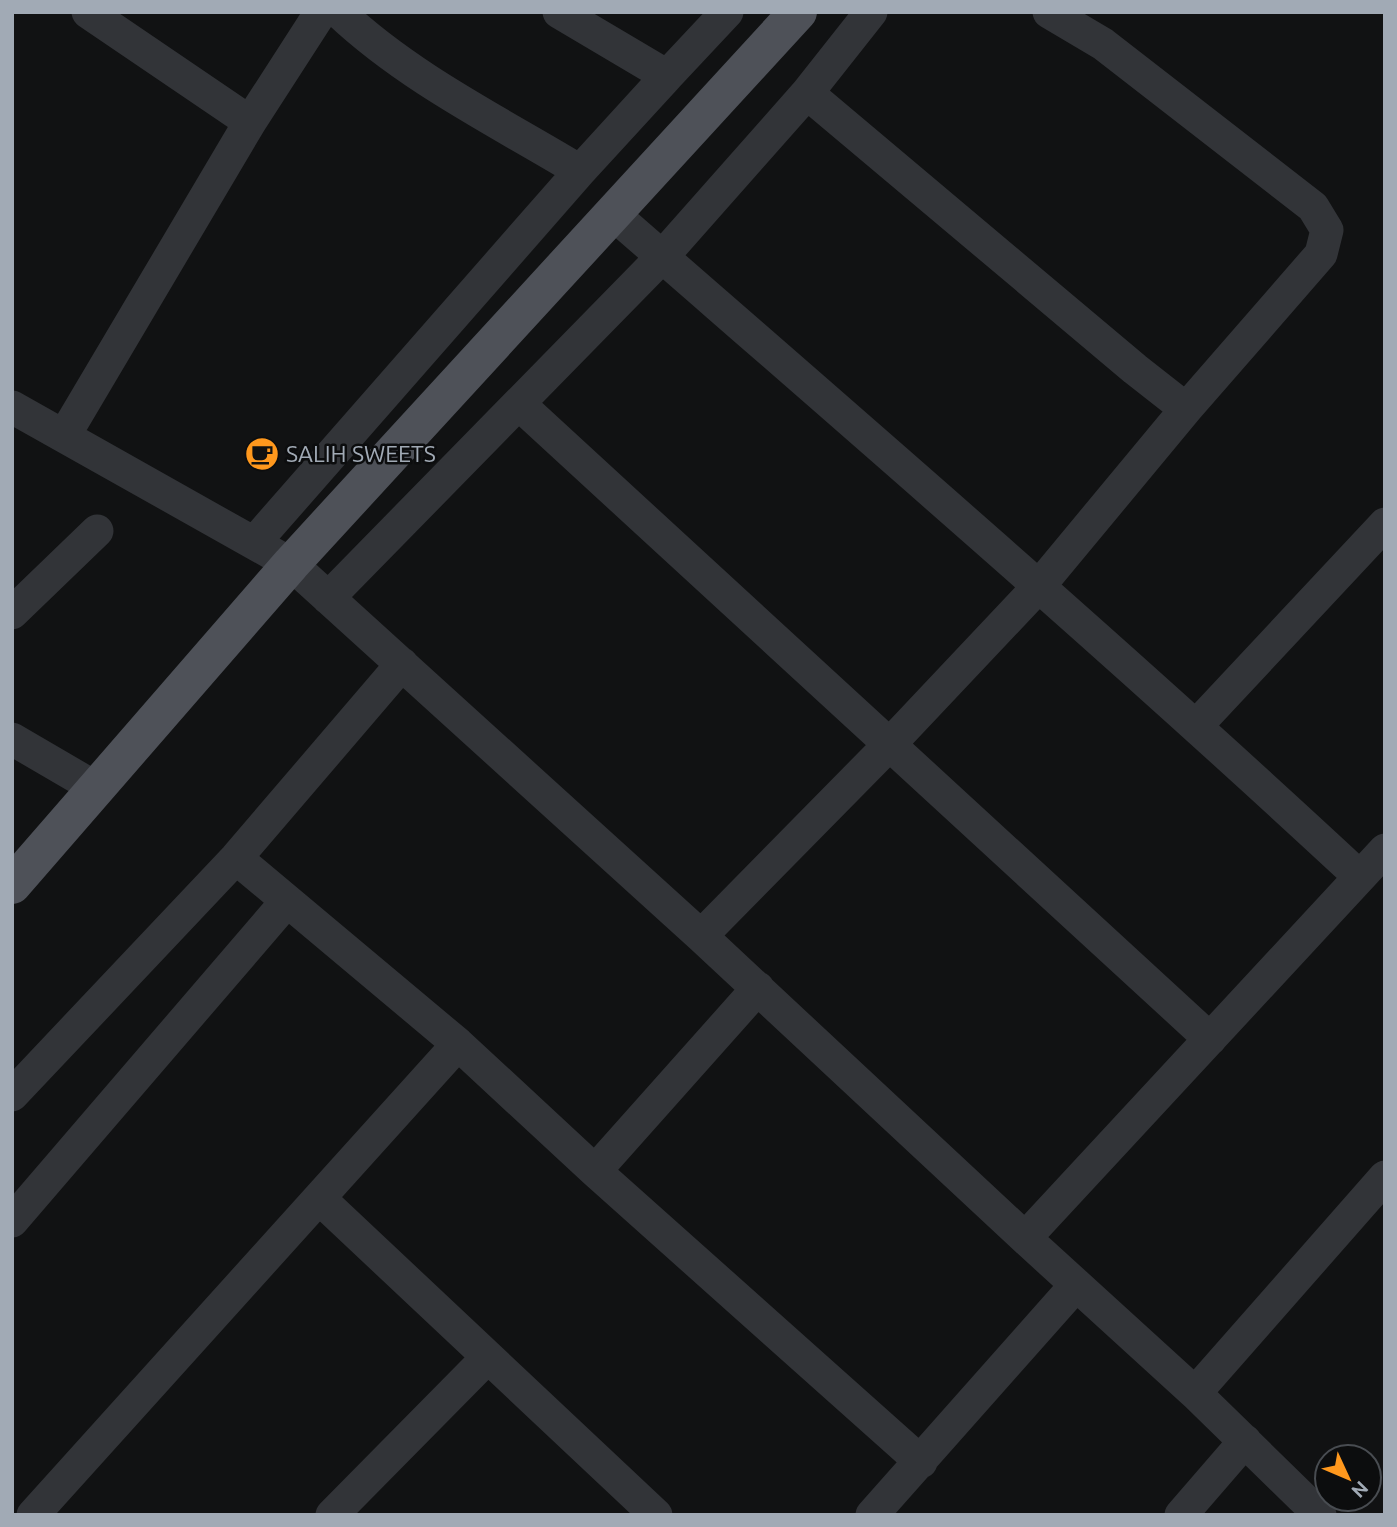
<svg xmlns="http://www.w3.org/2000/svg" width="1397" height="1527" font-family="Ubuntu,sans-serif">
  <rect width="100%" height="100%" fill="#111213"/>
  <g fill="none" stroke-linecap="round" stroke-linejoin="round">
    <path stroke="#323438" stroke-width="33" d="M 88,12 L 250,122
      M 339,12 C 409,78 499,122 580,171
      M 559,12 L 667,76 L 727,12
      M 871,12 L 807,93 L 1135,369 L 1186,409
      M 612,213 C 863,432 1116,650 1360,877
      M 519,404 L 1210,1039
      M 12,407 L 291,564 L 701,936 L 1025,1238 L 1195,1393 L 1320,1515
      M 64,436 L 250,122 L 321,12
      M 254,543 L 580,171 L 667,76
      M 328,598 L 662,257 L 807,93
      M 12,613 L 97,531
      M 1197,725 L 1385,524
      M 12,739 L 96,788
      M 236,858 L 458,1044 L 595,1171 L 921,1462
      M 701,936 L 889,745 L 1040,585 L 1186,409 L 1321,254 L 1327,230 L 1313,207 L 1103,44 L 1049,12
      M 12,1095 L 236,858 L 402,664
      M 595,1171 L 758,988
      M 319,1198 L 656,1515
      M 12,1221 L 287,901
      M 1025,1238 L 1385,850
      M 1195,1393 L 1385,1177
      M 33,1515 L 458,1044
      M 332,1515 L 488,1357
      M 872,1515 L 1076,1285
      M 1181,1515 L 1245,1441"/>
    <path stroke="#4e5158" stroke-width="38" d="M 12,885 L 291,564 L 798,12"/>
  </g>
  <defs>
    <g id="cafe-disc" transform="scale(1.75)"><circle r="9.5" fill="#ff981d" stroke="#0c0d0e"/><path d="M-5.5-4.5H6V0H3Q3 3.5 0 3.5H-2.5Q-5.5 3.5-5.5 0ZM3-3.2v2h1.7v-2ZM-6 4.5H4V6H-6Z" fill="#111"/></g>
  </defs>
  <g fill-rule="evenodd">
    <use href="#cafe-disc" x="262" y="454"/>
  </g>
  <g text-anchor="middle" stroke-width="5" stroke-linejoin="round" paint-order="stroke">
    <g font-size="23" fill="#a1aab5" stroke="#0c0d0e" text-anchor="start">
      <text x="286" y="462">SALIH SWEETS</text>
    </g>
  </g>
  <rect width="1397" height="1527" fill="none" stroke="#a1aab5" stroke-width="28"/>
  <g transform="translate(1348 1478) rotate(134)"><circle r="33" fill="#0c0d0e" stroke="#484c51" stroke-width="2"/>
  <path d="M0-5L12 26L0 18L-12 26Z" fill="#ff981d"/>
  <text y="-10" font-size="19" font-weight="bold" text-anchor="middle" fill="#a1aab5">N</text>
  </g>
</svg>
